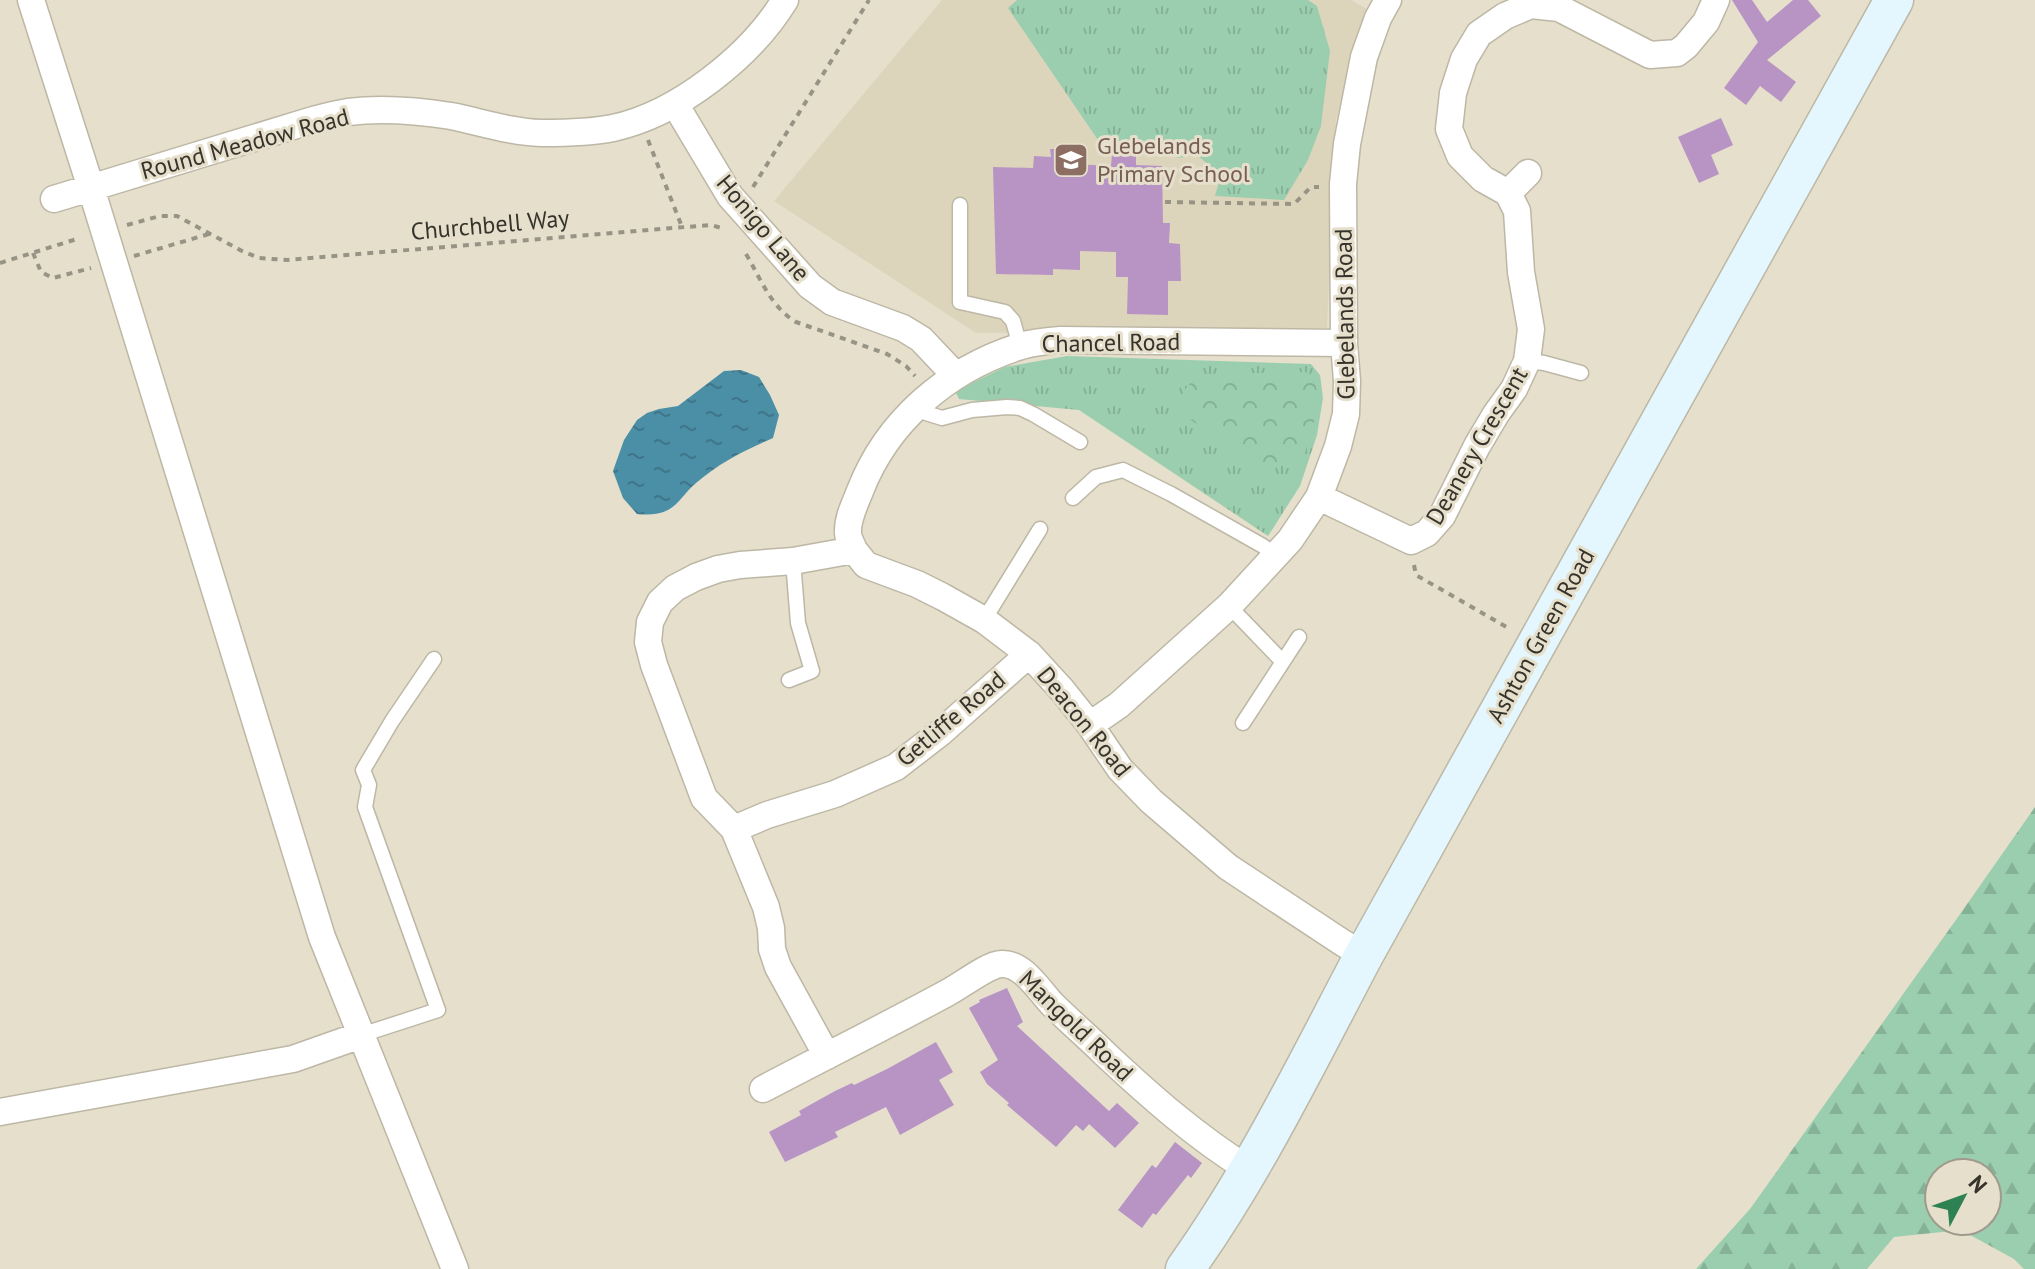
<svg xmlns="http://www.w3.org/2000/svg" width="2035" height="1269" font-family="'PT Sans',sans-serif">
  <defs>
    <pattern id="grass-tufts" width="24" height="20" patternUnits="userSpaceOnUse" patternTransform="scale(2)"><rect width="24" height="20" fill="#9aceaf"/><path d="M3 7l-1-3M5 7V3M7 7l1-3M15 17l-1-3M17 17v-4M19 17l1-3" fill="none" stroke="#85b197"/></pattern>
    <pattern id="forest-firs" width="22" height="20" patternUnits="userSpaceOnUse" patternTransform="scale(2)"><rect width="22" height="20" fill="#9aceaf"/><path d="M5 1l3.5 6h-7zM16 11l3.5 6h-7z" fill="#85b197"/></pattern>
    <pattern id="park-crowns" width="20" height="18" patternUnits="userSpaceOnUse" patternTransform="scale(2)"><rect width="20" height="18" fill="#9aceaf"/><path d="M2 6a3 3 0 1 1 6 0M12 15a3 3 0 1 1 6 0" fill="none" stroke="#85b197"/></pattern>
    <pattern id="water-ripples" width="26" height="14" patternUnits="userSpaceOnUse" patternTransform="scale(2)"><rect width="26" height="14" fill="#4b8fa7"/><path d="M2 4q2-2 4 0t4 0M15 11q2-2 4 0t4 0" fill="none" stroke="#3f7588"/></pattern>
  </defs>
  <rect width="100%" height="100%" fill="#e5dfcc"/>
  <path fill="#ddd5bb" d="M 942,0 L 1351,0 L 1367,9 L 1336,120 L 1327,328 L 976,333 L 774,201 Z"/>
  <path fill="url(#grass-tufts)" d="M 1017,0 L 1308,0 L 1317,6 L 1330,51 L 1321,126 L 1308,160 L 1284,200 L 1215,196 L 1220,178 L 1210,166 L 1197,155 L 1178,158 L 1153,144 L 1098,140 L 1008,8 Z
    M 1067,356 L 1311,364 L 1320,375 L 1323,398 L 1317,435 L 1300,486 L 1268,536 L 1079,410 L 959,399 L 955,391 L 1005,367 Z"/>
  <path fill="url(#forest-firs)" fill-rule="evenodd" d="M 2035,807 L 2035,1269 L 2024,1269 L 2014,1259 L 1961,1230 L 1894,1237 L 1867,1269 L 1696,1269 L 1750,1209 L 1958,917 ZM 1939,1173 L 1987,1173 L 1987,1221 L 1939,1221 Z"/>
  <path fill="url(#park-crowns)" d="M 1306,372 L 1316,384 L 1318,409 L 1302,463 L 1252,466 L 1190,419 L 1183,392 L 1198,374 Z"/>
  <path fill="url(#water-ripples)" d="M 741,370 L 759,377 L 770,395 L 779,415 L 773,438 C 745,450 719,463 696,483 C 686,491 679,504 668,510 C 658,515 648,515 637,514 L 623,498 L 613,471 L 624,440 L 637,420 L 647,413 L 659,409 L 678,406 L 724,371 Z"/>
  <path fill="#b794c3" d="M 1732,0 L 1752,0 L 1767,22 L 1793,0 L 1808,0 L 1821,16 L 1767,60 L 1796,82 L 1781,102 L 1760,86 L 1746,105 L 1724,88 L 1758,42 Z
    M 1721,118 L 1733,145 L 1711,155 L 1719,174 L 1699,183 L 1678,137 Z
    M 1050,149 L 1076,149 L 1074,164 L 1111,166 L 1112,154 L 1136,155 L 1136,165 L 1162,166 L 1163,223 L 1170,223 L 1169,243 L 1180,244 L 1181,281 L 1168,281 L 1168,315 L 1127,314 L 1128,277 L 1116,277 L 1116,252 L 1080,251 L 1080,270 L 1053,269 L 1053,275 L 996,274 L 993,167 L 1033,168 L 1034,156 L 1051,157 Z
    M 1007,988 L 1023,1022 L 1017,1026 L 1109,1111 L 1117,1103 L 1139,1123 L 1115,1148 L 1089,1124 L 1083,1131 L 1076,1125 L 1056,1147 L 1007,1105 L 1009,1103 L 987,1084 L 980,1072 L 998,1060 L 969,1008 L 980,1002 L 979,1000 Z
    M 936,1042 L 953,1072 L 939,1080 L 954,1105 L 900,1135 L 886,1107 L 884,1108 L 835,1132 L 838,1137 L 785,1162 L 769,1132 L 801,1115 L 799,1111 L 835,1091 L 852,1083 L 854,1085 L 887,1069 Z
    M 1175,1142 L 1202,1163 L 1191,1178 L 1188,1175 L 1156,1215 L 1153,1213 L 1142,1228 L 1118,1210 L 1152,1165 L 1156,1168 Z"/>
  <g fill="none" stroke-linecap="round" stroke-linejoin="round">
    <g stroke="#bdb7a5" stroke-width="17">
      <path id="lane" d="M 960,205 L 960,302 L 1005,312 L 1013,321 L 1020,346
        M 1527,361 L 1544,363 L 1581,373
        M 916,405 L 926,413 L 942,418 L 972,410 L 1007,407 L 1020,408 L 1033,414 L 1080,442
        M 1073,498 L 1096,477 L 1123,470 L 1171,494 L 1263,546 L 1276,557
        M 1229,606 L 1282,661
        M 984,620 L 1040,529
        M 789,680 L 812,671 L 798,623 L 793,561
        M 1243,723 L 1299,637
        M 361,1035 L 438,1010 L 365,807 L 369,785 L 363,770 L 392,721 L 434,659"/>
    </g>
    <g stroke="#bdb7a5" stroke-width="29">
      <path id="street" d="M 31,0 L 91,188 L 322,937 L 455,1269
        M 675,104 L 730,196 L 810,286 L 832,302 L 903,328 L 921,339 L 956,376
        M 1508,193 L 1528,173
        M 54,199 L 313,120 C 324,117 336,114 348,112 C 381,108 419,111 451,116 C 481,122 510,132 541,133 C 561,133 594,132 613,128 C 678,114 751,56 785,0
        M 1319,497 L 1411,541 L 1427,533 L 1442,516 L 1477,446 L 1496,414 L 1514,389 L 1527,361 L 1531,329 L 1521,272 L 1517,211 L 1508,193 L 1483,179 L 1460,156 L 1449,129 L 1453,93 L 1464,59 L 1479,34 L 1505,16 L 1531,5 L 1559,8 L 1650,55 L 1677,53 L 1686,46 L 1706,22 L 1716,0
        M 854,550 C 852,545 848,538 848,533 C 847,519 855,504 860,491 C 887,421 947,370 1018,347 C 1032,342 1047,341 1061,340 L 1344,343
        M 1090,725 L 1119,705 L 1229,606 L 1290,540 L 1319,497 L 1338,446 L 1346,414 L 1347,381 L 1344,343 L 1343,184 L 1347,144 L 1364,57 L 1378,18 L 1388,0
        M 734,829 L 767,815 L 835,794 L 896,767 L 940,733 L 1029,654
        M 827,1056 L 778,967 L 772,949 L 771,928 L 766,907 L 734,829 L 704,798 L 654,665 L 648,642 L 650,622 L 660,602 L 675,588 L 696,577 L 718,569 L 740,565 L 793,561 L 854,550 L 866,565 L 917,584 L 943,597 L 984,620 L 1029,654 L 1062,690 L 1090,725 L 1120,769 L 1151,801 L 1228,867 L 1343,943 L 1364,955
        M 763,1089 C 824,1057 886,1026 947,993 C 961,986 987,965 1001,964 C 1022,962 1039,990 1052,1004 C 1069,1021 1088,1037 1105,1054 C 1150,1096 1195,1136 1248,1169
        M 0,1112 L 293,1059 L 361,1035"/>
    </g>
    <g stroke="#bdb7a5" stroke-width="41">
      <path id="secondary" d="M 1185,1269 C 1255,1171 1308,1061 1364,955 L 1894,0"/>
    </g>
    <path stroke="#989485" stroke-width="4" stroke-dasharray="6 6" stroke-linecap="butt" d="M 648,140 L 682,227
      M 753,187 L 869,0
      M 1165,202 L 1294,204 L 1311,187 L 1319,187
      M 127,225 L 160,216 L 177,216 L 242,251 L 259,258 L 287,260 L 673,228 L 711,225 L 725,229
      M 33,253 L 41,272 L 53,278 L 91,268
      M 746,254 C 761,279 770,306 796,322 L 887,354 L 906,366 L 915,376
      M 134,256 L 209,234
      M 0,263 L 80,238
      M 1414,565 L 1416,575 L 1510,629"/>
    <use href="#lane" stroke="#fff" stroke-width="14"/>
    <use href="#street" stroke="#fff" stroke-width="26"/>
    <use href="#secondary" stroke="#e4f6fe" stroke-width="38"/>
  </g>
  <defs>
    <g id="school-square" transform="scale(1.8)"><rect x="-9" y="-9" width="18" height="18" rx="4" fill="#8d6e63" stroke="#e5dfcc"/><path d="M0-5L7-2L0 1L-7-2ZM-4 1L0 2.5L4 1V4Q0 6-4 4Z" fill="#fff"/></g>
  </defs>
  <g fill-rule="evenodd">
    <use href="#school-square" x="1071" y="160"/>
  </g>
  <g text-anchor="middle" stroke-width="6" stroke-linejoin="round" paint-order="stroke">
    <g font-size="24" fill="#35332b" stroke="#e5dfcc">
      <text transform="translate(245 144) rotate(-15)" y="8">Round Meadow Road</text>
      <text transform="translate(490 225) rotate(-5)" y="8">Churchbell Way</text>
      <text transform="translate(763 228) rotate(50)" y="8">Honigo Lane</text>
      <text transform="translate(1345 314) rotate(-91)" y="8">Glebelands Road</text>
      <text transform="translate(1111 343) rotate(-1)" y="8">Chancel Road</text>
      <text transform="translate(1477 446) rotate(-60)" y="8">Deanery Crescent</text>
      <text transform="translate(1541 636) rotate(-61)" y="8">Ashton Green Road</text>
      <text transform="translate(951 719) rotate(-40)" y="8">Getliffe Road</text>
      <text transform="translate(1084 722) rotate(51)" y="8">Deacon Road</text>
      <text transform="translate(1076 1026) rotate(44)" y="8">Mangold Road</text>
    </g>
    <g font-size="24" fill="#785e54" stroke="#e5dfcc" text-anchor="start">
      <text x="1097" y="154">Glebelands<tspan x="1097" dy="28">Primary School</tspan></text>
    </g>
  </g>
  <g transform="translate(1963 1197) rotate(49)"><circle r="38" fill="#e5dfcc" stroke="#9f9a8c" stroke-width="2"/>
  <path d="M0-6L14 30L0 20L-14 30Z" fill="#2e8152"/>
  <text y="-12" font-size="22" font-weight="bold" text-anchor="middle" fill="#35332b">N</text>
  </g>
</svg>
